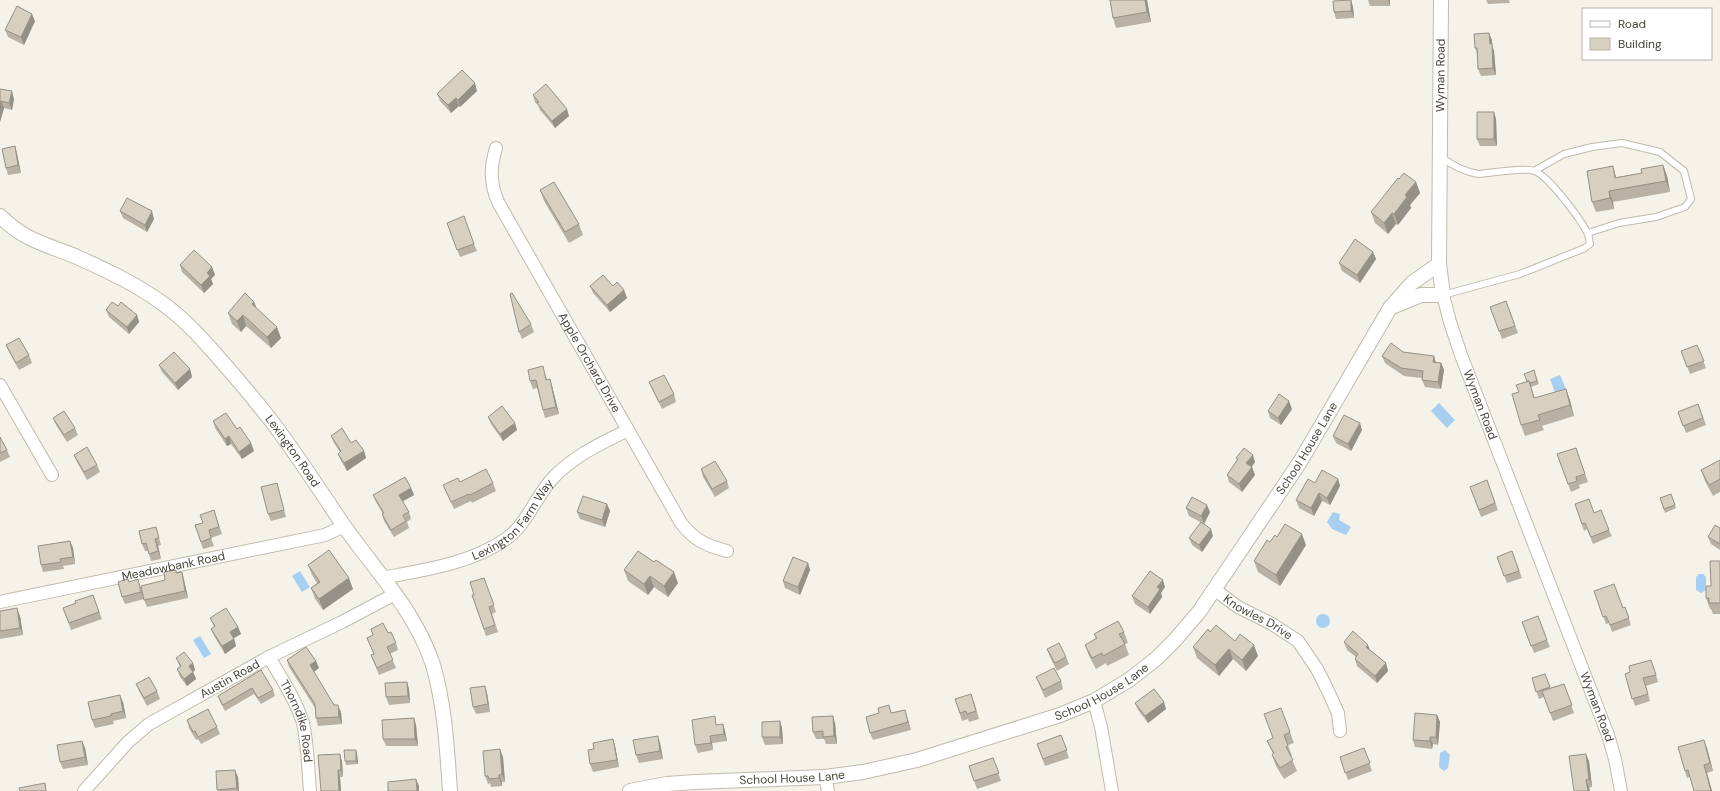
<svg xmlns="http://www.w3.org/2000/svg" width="1720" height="791" font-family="'DM Sans',sans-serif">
  <rect width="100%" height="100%" fill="#f5f2ea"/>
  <path fill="#a6cff2" d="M 1560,375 L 1568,394 L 1557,398 L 1550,379 Z
    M 1439,403 L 1455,420 L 1447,428 L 1431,411 Z
    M 1333,512 L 1340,514 L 1339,520 L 1351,527 L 1346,535 L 1332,529 L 1327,522 Z
    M 300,571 L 310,587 L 302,592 L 292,576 Z
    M 1699,574 L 1703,574 L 1706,577 L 1706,590 L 1701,593 L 1696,590 L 1696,577 Z
    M1316 621a7 7 0 1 1 14 0a7 7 0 1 1-14 0Z
    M 200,636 L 211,654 L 204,658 L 193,640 Z
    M 1445,750 L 1450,755 L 1448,768 L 1444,771 L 1439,767 L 1440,753 Z"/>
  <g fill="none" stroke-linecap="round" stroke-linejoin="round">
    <g stroke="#c1bbac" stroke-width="8">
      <path id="service" d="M 1441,157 C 1453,166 1464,172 1479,174 C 1493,173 1523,167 1535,171 C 1549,177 1579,217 1587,232 C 1589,235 1589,240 1590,244 L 1585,248 L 1520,274 L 1443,295
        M 1534,171 L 1564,154 L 1592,147 L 1622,143 L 1660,152 L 1684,171 L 1691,199 L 1685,207 L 1656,217 L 1619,223 L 1588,233"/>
    </g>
    <g stroke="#c1bbac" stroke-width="14">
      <g id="minor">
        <path id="s1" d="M 496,148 C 490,168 490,183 498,202 L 681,523 C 694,540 707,546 727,551"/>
        <path id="s2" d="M 1443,295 L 1450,322 L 1461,355 L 1608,735 L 1615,759 L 1621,791"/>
        <path d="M 0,385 L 52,475"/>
        <path id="s3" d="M 382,578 C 424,570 470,564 506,539 C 527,524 535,498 552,479 C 573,456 600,444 628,430"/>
        <path id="s4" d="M 1215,590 L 1238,607 L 1272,624 L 1298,641 L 1317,669 L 1328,691 L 1338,713 L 1340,731"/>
        <path id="s5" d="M 0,602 L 325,535 L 344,526"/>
        <path id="s6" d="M 269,657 C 281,678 296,700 303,723 C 308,745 308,769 310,791"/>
        <path d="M 1094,701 L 1101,727 L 1112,791"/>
        <path d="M 825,777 L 828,791"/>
        <path id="s7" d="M 84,791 L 128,742 L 149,724 L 269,657 L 342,622 L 395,594"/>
      </g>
    </g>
    <g stroke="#c1bbac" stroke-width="16">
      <g id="tertiary">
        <path id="s8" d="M 0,216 C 25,241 46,244 77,257 C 106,270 136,284 162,303 C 186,320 206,343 225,365 C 244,387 264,410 281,434 C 303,464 323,495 344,526 C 375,570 416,612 433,665 C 445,706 447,749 450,791"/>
        <path id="s9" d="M 1394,306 L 1421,295 L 1443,295 L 1439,264 L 1441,0"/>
        <path id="s10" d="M 630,791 L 667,784 L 695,782 L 825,777 L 863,772 L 917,760 L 1060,715 L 1094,701 L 1129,680 L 1157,658 L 1174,641 L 1199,612 L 1300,462 L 1390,308 L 1412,283 L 1439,264"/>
      </g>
    </g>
    <use href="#service" stroke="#fff" stroke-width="6"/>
    <use href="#minor" stroke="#fff" stroke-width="12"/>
    <use href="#tertiary" stroke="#fff" stroke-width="14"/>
  </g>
  <path fill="#b9b2a4" d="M 1110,0 L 1147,0 L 1151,22 L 1116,28 L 1113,18 Z
    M 1351,0 L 1353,7 L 1354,18 L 1336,19 L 1334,12 Z
    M 1368,0 L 1390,0 L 1390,6 L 1370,6 Z
    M 1486,0 L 1509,0 L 1510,3 L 1488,4 Z
    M 35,21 L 24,45 L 8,37 L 5,30 Z
    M 1492,40 L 1492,45 L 1494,51 L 1496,75 L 1481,76 L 1478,69 L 1478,55 L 1475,48 Z
    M 0,89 L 14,99 L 12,110 L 4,108 L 0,122 Z
    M 477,91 L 460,107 L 459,106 L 451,113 L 440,101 L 437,94 Z
    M 533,95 L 569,116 L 555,128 L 540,110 L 538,105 L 535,102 Z
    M 1494,112 L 1496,119 L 1497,146 L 1480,146 L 1477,139 Z
    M 15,146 L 17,154 L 21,173 L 8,175 L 6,168 Z
    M 1663,165 L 1667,176 L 1670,192 L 1613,202 L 1614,209 L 1596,212 L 1592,202 L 1617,177 L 1642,173 Z
    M 1399,179 L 1416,182 L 1420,193 L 1410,205 L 1411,208 L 1398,225 L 1396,224 L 1388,234 L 1375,223 L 1371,212 Z
    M 540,190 L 579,224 L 583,235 L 569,243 L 544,201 Z
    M 120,211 L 154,219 L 147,232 L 123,218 Z
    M 447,223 L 474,244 L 477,251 L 460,257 Z
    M 1373,252 L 1376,259 L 1360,283 L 1342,271 L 1339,263 Z
    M 180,265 L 212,267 L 215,275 L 211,279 L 213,284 L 204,293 L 182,272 Z
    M 590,286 L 624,290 L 627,298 L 610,312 L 593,293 Z
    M 1506,301 L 1518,333 L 1502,339 L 1490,307 Z
    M 254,302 L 257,309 L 281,338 L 271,348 L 246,326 L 241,332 L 232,324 L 228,313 Z
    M 118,306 L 137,315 L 139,322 L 129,334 L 109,317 L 106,310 Z
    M 531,324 L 534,332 L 522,339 L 519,332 Z
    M 6,345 L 29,355 L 32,363 L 19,370 L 9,352 Z
    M 1697,345 L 1706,368 L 1690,374 L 1681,351 Z
    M 1403,352 L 1436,362 L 1441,363 L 1444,370 L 1441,389 L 1425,387 L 1422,380 L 1422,378 L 1404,376 L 1385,363 L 1382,356 Z
    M 159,365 L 190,369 L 192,377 L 178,390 L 162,372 Z
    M 1534,370 L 1539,384 L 1531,387 L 1535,398 L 1566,389 L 1574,416 L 1542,426 L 1544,430 L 1525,436 L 1521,425 L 1519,392 Z
    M 545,374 L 547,379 L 552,386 L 559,414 L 545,418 L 543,410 L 537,388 L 533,389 L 530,381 Z
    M 649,382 L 674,394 L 676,402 L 662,409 L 652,389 Z
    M 1698,404 L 1706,425 L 1686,433 L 1678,412 Z
    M 1292,409 L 1281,425 L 1270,418 L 1268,411 Z
    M 488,417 L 517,430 L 503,441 L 491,424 Z
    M 53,418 L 75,428 L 78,435 L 67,442 L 56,425 Z
    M 213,421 L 237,429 L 254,451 L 242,459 L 231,444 L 227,446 L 215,428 Z
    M 1362,430 L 1351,451 L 1336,443 L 1333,436 Z
    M 331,436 L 351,443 L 364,451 L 366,458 L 347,471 L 341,461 L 338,454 L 340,452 L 334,443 Z
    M 0,437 L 7,450 L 10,457 L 0,462 Z
    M 1576,448 L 1588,482 L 1579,485 L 1580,488 L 1571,492 L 1557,454 Z
    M 74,455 L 97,465 L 100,472 L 87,480 L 77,462 Z
    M 1236,458 L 1255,462 L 1252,467 L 1255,475 L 1242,492 L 1229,482 L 1227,475 L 1237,460 Z
    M 1720,460 L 1720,492 L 1713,496 L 1705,481 L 1701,470 Z
    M 701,469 L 727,481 L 729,488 L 715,497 L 703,477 Z
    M 1338,479 L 1340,486 L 1330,505 L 1322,501 L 1314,516 L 1299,508 L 1296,500 Z
    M 1487,480 L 1498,510 L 1481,517 L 1470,487 Z
    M 493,483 L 496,491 L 472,503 L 471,501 L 454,509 L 443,485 Z
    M 411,488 L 414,495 L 402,502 L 409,512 L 411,519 L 407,522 L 409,528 L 394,537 L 384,521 L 382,514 L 383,514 L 376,502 L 373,495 Z
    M 279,490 L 286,517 L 271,521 L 268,514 Z
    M 1671,494 L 1676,508 L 1665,513 L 1660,498 Z
    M 607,504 L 610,511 L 605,527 L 580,519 L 577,512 Z
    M 1575,504 L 1594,513 L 1609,530 L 1612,536 L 1593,544 L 1587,529 L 1584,531 Z
    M 1186,508 L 1210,512 L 1204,524 L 1189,516 Z
    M 214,510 L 222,534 L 211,538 L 214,546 L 203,549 L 195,525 L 203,523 Z
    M 156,527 L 161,545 L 158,546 L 161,559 L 151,561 L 148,551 L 145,551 L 142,544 Z
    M 1720,528 L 1720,550 L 1711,544 L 1708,537 Z
    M 1213,536 L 1202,552 L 1192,545 L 1189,538 Z
    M 70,541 L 73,548 L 75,564 L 63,566 L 64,569 L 43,572 L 41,565 Z
    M 1270,542 L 1306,545 L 1280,586 L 1258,572 L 1254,561 Z
    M 1512,551 L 1522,578 L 1507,583 L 1497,557 Z
    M 1720,561 L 1720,614 L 1713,614 L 1711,609 L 1710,609 L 1706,598 Z
    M 808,563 L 810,570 L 800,595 L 785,588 L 783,581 Z
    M 308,565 L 353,589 L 323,610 L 315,599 L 311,588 L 317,583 L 312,575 Z
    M 176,570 L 177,573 L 182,572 L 184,580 L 188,598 L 147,607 L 144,600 Z
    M 624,570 L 678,583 L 668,597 L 654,587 L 648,595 L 628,581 Z
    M 484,578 L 496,612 L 492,614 L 498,632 L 486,636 L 472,595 L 474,595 Z
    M 140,587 L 144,599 L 125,604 L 122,597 Z
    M 1165,587 L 1161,593 L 1162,597 L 1150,614 L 1135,604 L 1132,596 Z
    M 1594,591 L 1623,608 L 1625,607 L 1631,625 L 1612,632 L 1609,623 L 1606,624 Z
    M 93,595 L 102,619 L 71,630 L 63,608 L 76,603 Z
    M 0,611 L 20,616 L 23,635 L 0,639 Z
    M 210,618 L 238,627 L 241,634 L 234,638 L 236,646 L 225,654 L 214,636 L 211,629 L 214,627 Z
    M 1522,622 L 1547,640 L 1550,647 L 1534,653 Z
    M 371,629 L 388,633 L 396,643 L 398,650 L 390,654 L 396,668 L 379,675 L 371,655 L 374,654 L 367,638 L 373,635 Z
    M 1124,632 L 1128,643 L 1125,644 L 1129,655 L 1107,666 L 1106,663 L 1096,669 L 1089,656 L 1085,645 L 1096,639 L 1094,634 Z
    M 1235,641 L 1258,656 L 1246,671 L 1233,659 L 1219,676 L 1197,658 L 1193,647 Z
    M 1344,642 L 1370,650 L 1386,663 L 1388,671 L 1377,683 L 1357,666 L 1355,659 L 1356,657 L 1347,650 Z
    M 1047,649 L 1066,657 L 1069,664 L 1057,671 L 1050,657 Z
    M 176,658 L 193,663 L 195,670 L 193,672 L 196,679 L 187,686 L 180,677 L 177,669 L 180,667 Z
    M 287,660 L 316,661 L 319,668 L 314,672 L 334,705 L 341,712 L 342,724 L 318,726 L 316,718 L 315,708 L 289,667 Z
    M 1654,667 L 1658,682 L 1646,686 L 1650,701 L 1635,706 L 1625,674 Z
    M 261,670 L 273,690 L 275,696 L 261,704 L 254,694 L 225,711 L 220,702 L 218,696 Z
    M 1545,674 L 1550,688 L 1564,684 L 1574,713 L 1553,721 L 1544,697 L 1539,699 L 1532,678 Z
    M 1036,677 L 1061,681 L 1063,689 L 1045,698 Z
    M 407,682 L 409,689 L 410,703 L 389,705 L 386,697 Z
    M 136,684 L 157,691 L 160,699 L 147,706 L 139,691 Z
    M 487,693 L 490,712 L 476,714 L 473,707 Z
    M 955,699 L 974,701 L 979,719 L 969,722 L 968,719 L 962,721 Z
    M 123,702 L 126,718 L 113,721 L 114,724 L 95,728 L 92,720 Z
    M 1135,703 L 1166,709 L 1148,723 L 1138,710 Z
    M 1281,708 L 1294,743 L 1288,745 L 1292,756 L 1291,757 L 1297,771 L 1284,779 L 1276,766 L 1272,755 L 1273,754 L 1267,741 L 1273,738 Z
    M 905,710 L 911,730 L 873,740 L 870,733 L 879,713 L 892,713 Z
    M 1437,715 L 1440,722 L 1438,745 L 1433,744 L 1432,749 L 1415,747 L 1413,740 Z
    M 414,718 L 416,725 L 418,746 L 386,746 L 383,739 Z
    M 187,720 L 217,727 L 220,734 L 201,744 L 198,739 L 196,740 L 189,728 Z
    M 780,721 L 782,728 L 783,744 L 765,745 L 762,737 Z
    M 835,723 L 837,744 L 826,744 L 824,739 L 816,739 L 813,732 Z
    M 723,724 L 725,731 L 727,741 L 712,743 L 713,750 L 698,753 L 695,745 Z
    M 1061,735 L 1069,758 L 1045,766 L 1037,744 Z
    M 613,739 L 615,746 L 619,767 L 593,772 L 590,764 L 594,749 Z
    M 82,741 L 85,748 L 88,765 L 63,769 L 60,762 Z
    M 660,743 L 663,759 L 639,763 L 636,755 Z
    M 1364,748 L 1372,771 L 1348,780 L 1340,757 Z
    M 1707,748 L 1713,771 L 1707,773 L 1712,791 L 1694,791 L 1690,777 L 1687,778 L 1685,771 Z
    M 356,750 L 357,754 L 358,764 L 346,765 L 345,761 Z
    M 503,757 L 505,782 L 502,782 L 502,786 L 491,787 L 490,783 L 488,784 L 485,776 Z
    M 993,758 L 1001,781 L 977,789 L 969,766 Z
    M 342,761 L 343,777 L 340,777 L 341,791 L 321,791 Z
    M 1589,761 L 1592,787 L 1574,791 Z
    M 238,777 L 239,791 L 218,791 L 217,790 Z"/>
  <path fill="#969186" d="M 1145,0 L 1147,0 L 1151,22 L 1147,12 Z
    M 1351,0 L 1353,7 L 1354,18 L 1351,11 Z
    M 1388,0 L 1390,0 L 1390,6 Z
    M 32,14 L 35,21 L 24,45 L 21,37 Z
    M 1489,33 L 1492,40 L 1492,45 L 1494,51 L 1496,75 L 1493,68 L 1490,44 Z
    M 475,83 L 477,91 L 460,107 L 458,100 Z
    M 12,91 L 14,99 L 12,110 L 9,103 Z
    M 456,98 L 459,106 L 451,113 L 448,105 Z
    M 1,101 L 4,108 L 0,122 L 0,105 Z
    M 567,109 L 569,116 L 555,128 L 552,121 Z
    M 1494,112 L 1496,119 L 1497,146 L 1494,139 Z
    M 15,146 L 17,154 L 21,173 L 18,165 Z
    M 1663,165 L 1667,176 L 1670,192 L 1666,181 Z
    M 1613,166 L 1616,177 L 1615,178 Z
    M 1416,182 L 1420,193 L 1410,205 L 1411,208 L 1398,225 L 1394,214 L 1405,195 Z
    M 1609,191 L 1613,202 L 1614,209 L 1610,198 Z
    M 152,211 L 154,219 L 147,232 L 145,225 Z
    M 1392,213 L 1396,224 L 1388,234 L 1384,223 Z
    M 1373,252 L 1376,259 L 1360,283 L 1357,275 Z
    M 212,267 L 215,275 L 211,279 L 213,284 L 204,293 L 201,285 L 207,273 Z
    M 624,290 L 627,298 L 610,312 L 607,305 Z
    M 254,302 L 258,312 L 252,304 Z
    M 137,315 L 139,322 L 129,334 L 127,327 Z
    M 243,315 L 246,326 L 241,332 L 237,321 Z
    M 277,327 L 281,338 L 271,348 L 267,337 Z
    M 1434,356 L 1436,363 L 1433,362 Z
    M 1441,363 L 1444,370 L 1441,389 L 1438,382 Z
    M 190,369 L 192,377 L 178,390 L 175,383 Z
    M 550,379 L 552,386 L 559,414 L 556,407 Z
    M 1566,389 L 1570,400 L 1574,416 L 1570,405 Z
    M 1289,401 L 1292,409 L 1281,425 L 1278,418 Z
    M 515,423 L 517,430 L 503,441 L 500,434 Z
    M 1360,423 L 1362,430 L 1351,451 L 1348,444 Z
    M 229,436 L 231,444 L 227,446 L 225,439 Z
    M 251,443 L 254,451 L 242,459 L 239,452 Z
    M 364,451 L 366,458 L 347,471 L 344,463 Z
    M 1253,455 L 1255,462 L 1249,470 L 1246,463 Z
    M 1252,467 L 1255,475 L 1242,492 L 1239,484 Z
    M 1338,479 L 1340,486 L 1330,505 L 1327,498 Z
    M 411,488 L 414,495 L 401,502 L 399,495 Z
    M 1319,493 L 1322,501 L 1314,516 L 1311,508 Z
    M 607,504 L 610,511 L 605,527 L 602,520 Z
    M 1207,505 L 1210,512 L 1204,524 L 1201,516 Z
    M 1211,529 L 1213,536 L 1202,552 L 1199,545 Z
    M 1302,534 L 1306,545 L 1280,586 L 1276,575 Z
    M 155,539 L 158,546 L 161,559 L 158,551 Z
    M 70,541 L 73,548 L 75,564 L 73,557 Z
    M 808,563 L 810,570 L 800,595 L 798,587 Z
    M 182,572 L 184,580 L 188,598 L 185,591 Z
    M 674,572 L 678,583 L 668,597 L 664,586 Z
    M 650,576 L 654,587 L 648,595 L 644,584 Z
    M 349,578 L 353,589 L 323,610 L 319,599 Z
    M 138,579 L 140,587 L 144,599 L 141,592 Z
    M 1163,580 L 1165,587 L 1161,593 L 1162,597 L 1150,614 L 1148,607 L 1157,587 Z
    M 17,608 L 20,616 L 23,635 L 20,628 Z
    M 238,627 L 241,634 L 232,639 L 230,632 Z
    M 234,639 L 236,646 L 225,654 L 222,646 Z
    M 1254,645 L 1258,656 L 1246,671 L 1242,660 Z
    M 1368,645 L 1371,652 L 1366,647 Z
    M 1229,649 L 1233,659 L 1219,676 L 1215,665 Z
    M 316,661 L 319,668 L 312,673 L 310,665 Z
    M 193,663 L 195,670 L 193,672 L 196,679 L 187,686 L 184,679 L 189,666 Z
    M 1386,663 L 1388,671 L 1377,683 L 1375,676 Z
    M 407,682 L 409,689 L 410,703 L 408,696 Z
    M 485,686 L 487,693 L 490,712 L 488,704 Z
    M 120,695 L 123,702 L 126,718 L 123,711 Z
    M 1164,702 L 1166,709 L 1148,723 L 1145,716 Z
    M 338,705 L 341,712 L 342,724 L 339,717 Z
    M 905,710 L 907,717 L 911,730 L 908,722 Z
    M 1437,715 L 1440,722 L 1438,745 L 1436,737 Z
    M 833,716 L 835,723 L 837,744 L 834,736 Z
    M 414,718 L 416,725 L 418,746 L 415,739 Z
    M 780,721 L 782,728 L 783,744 L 780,737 Z
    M 723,724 L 725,731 L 727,741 L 724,734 Z
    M 658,736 L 660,743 L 663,759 L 660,751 Z
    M 710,736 L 712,743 L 713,750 L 711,743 Z
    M 1430,737 L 1433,744 L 1432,749 L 1430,741 Z
    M 613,739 L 615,746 L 619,767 L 617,760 Z
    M 1704,740 L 1707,748 L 1713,771 L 1710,763 Z
    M 82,741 L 85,748 L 88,765 L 85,757 Z
    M 500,749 L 503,757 L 505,782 L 502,774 Z
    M 356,750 L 357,754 L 358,764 L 356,761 Z
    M 340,754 L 342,761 L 343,777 L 341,770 Z
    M 1586,754 L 1589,761 L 1592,787 L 1589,779 Z
    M 1704,765 L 1707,773 L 1712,791 L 1711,791 Z
    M 235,770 L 238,777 L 239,791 L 238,791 L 237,788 Z
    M 338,770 L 340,777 L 341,791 L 339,791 Z
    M 499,775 L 502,782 L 502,786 L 499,778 Z
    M 416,779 L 419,786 L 419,791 L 417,791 Z
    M 1586,780 L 1589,787 L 1590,791 L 1588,791 Z"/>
  <path fill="#d7cfbf" stroke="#969186" d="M 1110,0 L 1145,0 L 1147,12 L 1113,18 Z
    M 1351,0 L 1351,11 L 1334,12 L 1333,1 Z
    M 17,6 L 32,14 L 21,37 L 5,30 Z
    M 1489,33 L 1490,44 L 1492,43 L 1493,68 L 1478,69 L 1477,48 L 1475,48 L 1474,34 Z
    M 462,70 L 475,83 L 458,100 L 456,98 L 448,105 L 437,94 Z
    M 546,84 L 567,109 L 552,121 L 537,103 L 539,102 L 533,95 Z
    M 0,89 L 12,91 L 9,103 L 1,101 L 0,105 Z
    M 1477,112 L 1494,112 L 1494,139 L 1477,139 Z
    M 15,146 L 18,165 L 6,168 L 2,149 Z
    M 1663,165 L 1666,181 L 1609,191 L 1610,198 L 1592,202 L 1587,171 L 1613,166 L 1615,178 L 1642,173 L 1641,169 Z
    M 1404,173 L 1416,182 L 1405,195 L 1407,197 L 1394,214 L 1392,213 L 1384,223 L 1371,212 L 1398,178 L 1399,179 Z
    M 554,182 L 579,224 L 565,232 L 540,190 Z
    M 127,198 L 152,211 L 145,225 L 120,211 Z
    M 464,216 L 474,244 L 457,250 L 447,223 Z
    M 1355,239 L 1373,252 L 1357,275 L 1339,263 Z
    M 194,250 L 212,267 L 207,273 L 210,276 L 201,285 L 180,265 Z
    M 603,275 L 613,286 L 617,282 L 624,290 L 607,305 L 590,286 Z
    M 245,293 L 254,302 L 252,304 L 277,327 L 267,337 L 243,315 L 237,321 L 228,313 Z
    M 512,293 L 531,324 L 519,332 L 510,294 Z
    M 1506,301 L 1515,326 L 1499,331 L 1490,307 Z
    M 112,302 L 118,306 L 121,302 L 137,315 L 127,327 L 106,310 Z
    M 19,338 L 29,355 L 16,363 L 6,345 Z
    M 1391,343 L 1403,352 L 1434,356 L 1433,362 L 1441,363 L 1438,382 L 1422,380 L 1423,371 L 1401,368 L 1382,356 Z
    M 1697,345 L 1704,361 L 1687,367 L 1681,351 Z
    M 174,352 L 190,369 L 175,383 L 159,365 Z
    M 543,366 L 546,380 L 550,379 L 556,407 L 543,410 L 536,380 L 530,381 L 528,370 Z
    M 1534,370 L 1537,381 L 1530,383 L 1529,381 L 1527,381 L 1524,374 Z
    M 664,375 L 674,394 L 659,402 L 649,382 Z
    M 1529,381 L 1534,398 L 1566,389 L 1570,405 L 1538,415 L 1540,420 L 1521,425 L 1512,394 L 1519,392 L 1516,385 Z
    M 1279,394 L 1289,401 L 1278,418 L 1268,411 Z
    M 1698,404 L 1703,418 L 1683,426 L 1678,412 Z
    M 502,406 L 515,423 L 500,434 L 488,417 Z
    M 64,411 L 75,428 L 64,435 L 53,418 Z
    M 226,413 L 237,429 L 240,427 L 251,443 L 239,452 L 229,436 L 225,439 L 213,421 Z
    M 1344,415 L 1360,423 L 1348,444 L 1333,436 Z
    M 342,428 L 351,443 L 356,440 L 364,451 L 344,463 L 338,454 L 341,451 L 331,436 Z
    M 0,437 L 7,450 L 0,453 Z
    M 87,447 L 97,465 L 84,472 L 74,455 Z
    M 1244,448 L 1253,455 L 1246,463 L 1252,467 L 1239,484 L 1227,475 L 1238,459 L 1236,458 Z
    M 1576,448 L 1585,474 L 1576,477 L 1577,481 L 1568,484 L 1557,454 Z
    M 1720,460 L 1720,479 L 1709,485 L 1701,470 Z
    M 715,461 L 727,481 L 712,489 L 701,469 Z
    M 486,469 L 493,483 L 470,495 L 469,494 L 451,502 L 443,485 L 458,478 L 460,482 Z
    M 1322,470 L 1338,479 L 1327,498 L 1319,493 L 1311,508 L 1296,500 L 1308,479 L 1315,483 Z
    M 405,477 L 411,488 L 399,495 L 409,512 L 403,515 L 406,521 L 391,530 L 382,514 L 384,513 L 373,495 Z
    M 1487,480 L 1495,503 L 1479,510 L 1470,487 Z
    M 277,483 L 284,510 L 268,514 L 261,487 Z
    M 1671,494 L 1675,505 L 1664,509 L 1660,498 Z
    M 583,496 L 607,504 L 602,520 L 577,512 Z
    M 1192,497 L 1207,505 L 1201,516 L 1186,508 Z
    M 1589,499 L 1594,513 L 1601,510 L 1609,530 L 1591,537 L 1585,523 L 1582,524 L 1575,504 Z
    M 214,510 L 219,527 L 209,530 L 211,538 L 201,542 L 195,525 L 203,523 L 200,515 Z
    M 1201,522 L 1211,529 L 1199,545 L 1189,538 Z
    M 1285,524 L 1302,534 L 1276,575 L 1254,561 L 1267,540 L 1270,542 L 1275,535 L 1277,537 Z
    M 1715,525 L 1720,528 L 1720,544 L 1708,537 Z
    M 156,527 L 159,538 L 155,539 L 158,551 L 149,554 L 146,543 L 142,544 L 139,531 Z
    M 70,541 L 73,557 L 60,559 L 61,562 L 41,565 L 38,546 Z
    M 329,550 L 349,578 L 319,599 L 311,588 L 320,582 L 308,565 Z
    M 638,551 L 654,562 L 656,560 L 674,572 L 664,586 L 650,576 L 644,584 L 624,570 Z
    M 1512,551 L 1519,571 L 1504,576 L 1497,557 Z
    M 793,557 L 808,563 L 798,587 L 783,581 Z
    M 1710,561 L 1720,561 L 1720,603 L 1709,603 L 1709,598 L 1706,598 L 1706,586 L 1711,586 Z
    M 176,570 L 176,573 L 182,572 L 185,591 L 144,600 L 141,586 L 165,580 L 164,572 Z
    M 1150,571 L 1163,580 L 1157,587 L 1160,589 L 1148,607 L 1132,596 Z
    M 484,578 L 494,605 L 489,607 L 495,625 L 484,629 L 472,595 L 474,595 L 470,582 Z
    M 128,579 L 129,582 L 138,579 L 141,592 L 122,597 L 118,582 Z
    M 1614,584 L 1623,608 L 1625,607 L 1629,618 L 1610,625 L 1606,616 L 1603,617 L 1594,591 Z
    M 93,595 L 99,612 L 69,623 L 63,608 L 76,603 L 75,601 Z
    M 17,608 L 20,628 L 0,631 L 0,611 Z
    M 226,608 L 238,627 L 230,632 L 234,639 L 222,646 L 211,629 L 215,626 L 210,618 Z
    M 1538,616 L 1547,640 L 1531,646 L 1522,622 Z
    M 1118,621 L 1124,632 L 1119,634 L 1125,644 L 1103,656 L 1102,653 L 1092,658 L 1085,645 L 1097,638 L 1094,634 Z
    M 383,623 L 388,633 L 391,632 L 396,643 L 387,647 L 393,660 L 377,668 L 371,655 L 374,654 L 367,638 L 373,635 L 371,629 Z
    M 1216,625 L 1235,641 L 1240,634 L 1254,645 L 1242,660 L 1229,649 L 1215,665 L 1193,647 L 1208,629 L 1210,632 Z
    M 1353,631 L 1368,645 L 1366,647 L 1386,663 L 1375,676 L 1355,659 L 1358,654 L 1344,642 Z
    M 1059,643 L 1066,657 L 1055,663 L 1047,649 Z
    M 306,647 L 316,661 L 310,665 L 334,705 L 338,705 L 339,717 L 316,718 L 315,704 L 287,660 Z
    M 184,652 L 193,663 L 189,666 L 193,672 L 184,679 L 177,669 L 181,666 L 176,658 Z
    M 1651,660 L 1656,675 L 1643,678 L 1648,694 L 1632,699 L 1625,674 L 1630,672 L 1629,666 Z
    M 1054,668 L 1061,681 L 1043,690 L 1036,677 Z
    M 261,670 L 273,690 L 258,698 L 252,688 L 223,705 L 218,696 Z
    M 1545,674 L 1550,687 L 1536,692 L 1532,678 Z
    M 149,677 L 157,691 L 144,698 L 136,684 Z
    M 407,682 L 408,696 L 386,697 L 385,683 Z
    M 1564,684 L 1572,705 L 1550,713 L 1542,691 Z
    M 485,686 L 488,704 L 473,707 L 470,688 Z
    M 1154,689 L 1164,702 L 1145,716 L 1135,703 Z
    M 971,694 L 976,711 L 967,714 L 966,711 L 960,713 L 955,699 Z
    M 120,695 L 123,711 L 111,714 L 111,716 L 92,720 L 88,702 Z
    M 889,705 L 891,713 L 905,710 L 908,722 L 870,733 L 866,717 L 879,713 L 878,708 Z
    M 1281,708 L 1290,732 L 1284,735 L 1288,746 L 1286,747 L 1293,760 L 1280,768 L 1272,755 L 1274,753 L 1267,741 L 1273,738 L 1264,714 Z
    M 208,709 L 217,727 L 198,737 L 195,731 L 193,732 L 187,720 Z
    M 1415,713 L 1437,715 L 1436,737 L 1430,737 L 1430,741 L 1413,740 Z
    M 715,716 L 716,725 L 723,724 L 724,734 L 710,736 L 711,743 L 695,745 L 692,720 Z
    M 833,716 L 834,736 L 823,737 L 823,731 L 813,732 L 812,717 Z
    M 414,718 L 415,739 L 383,739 L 382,720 Z
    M 780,721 L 780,737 L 762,737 L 762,722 Z
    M 1061,735 L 1067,750 L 1043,759 L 1037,744 Z
    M 658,736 L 660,751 L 636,755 L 633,740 Z
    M 613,739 L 617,760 L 590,764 L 588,750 L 594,749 L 593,743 Z
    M 1704,740 L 1710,763 L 1704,765 L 1711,791 L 1694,791 L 1688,770 L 1685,771 L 1678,747 Z
    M 82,741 L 85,757 L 60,762 L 57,745 Z
    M 1364,748 L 1370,763 L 1345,773 L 1340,757 Z
    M 500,749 L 502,774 L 499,775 L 499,778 L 489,779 L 488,776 L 485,776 L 483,751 Z
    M 344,750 L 356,750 L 356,761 L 345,761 Z
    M 340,754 L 341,770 L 338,770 L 339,791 L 321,791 L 318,755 Z
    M 1586,754 L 1589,779 L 1586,780 L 1588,791 L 1574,791 L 1569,756 Z
    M 993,758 L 999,773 L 974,781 L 969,766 Z
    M 235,770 L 237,788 L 217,790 L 216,771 Z
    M 416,779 L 417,791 L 388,791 L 388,782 Z
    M 45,783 L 46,791 L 20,791 L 19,788 Z"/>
  <g text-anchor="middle" stroke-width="3" stroke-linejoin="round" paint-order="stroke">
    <g font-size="12" fill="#4a4438" stroke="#fff">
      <text dy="4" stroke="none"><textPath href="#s9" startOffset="271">Wyman Road</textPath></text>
      <text dy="4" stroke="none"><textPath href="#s1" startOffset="240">Apple Orchard Drive</textPath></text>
      <text dy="4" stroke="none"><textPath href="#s2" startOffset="116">Wyman Road</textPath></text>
      <text dy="4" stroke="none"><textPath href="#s10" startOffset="811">School House Lane</textPath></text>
      <text dy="4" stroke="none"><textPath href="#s8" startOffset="383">Lexington Road</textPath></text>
      <text dy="4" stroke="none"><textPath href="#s3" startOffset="149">Lexington Farm Way</textPath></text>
      <text dy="4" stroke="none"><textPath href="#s5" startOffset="177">Meadowbank Road</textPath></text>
      <text dy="4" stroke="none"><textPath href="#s4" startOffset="51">Knowles Drive</textPath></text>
      <text dy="4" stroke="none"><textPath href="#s7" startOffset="186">Austin Road</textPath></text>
      <text dy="4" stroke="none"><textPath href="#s10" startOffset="487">School House Lane</textPath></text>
      <text dy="4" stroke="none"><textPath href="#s2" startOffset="440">Wyman Road</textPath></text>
      <text dy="4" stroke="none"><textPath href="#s6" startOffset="71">Thorndike Road</textPath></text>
      <text dy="4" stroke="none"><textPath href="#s10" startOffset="163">School House Lane</textPath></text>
    </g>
  </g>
  <rect x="1582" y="8" width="130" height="52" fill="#ffffff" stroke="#b7b4af"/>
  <rect x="1590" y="21" width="20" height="6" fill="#ffffff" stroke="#b7b4af"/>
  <text x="1618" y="28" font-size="12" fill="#4a4438">Road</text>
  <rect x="1590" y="38" width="20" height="12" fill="#d7cfbf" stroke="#b7b4af"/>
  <text x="1618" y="48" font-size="12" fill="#4a4438">Building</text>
</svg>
